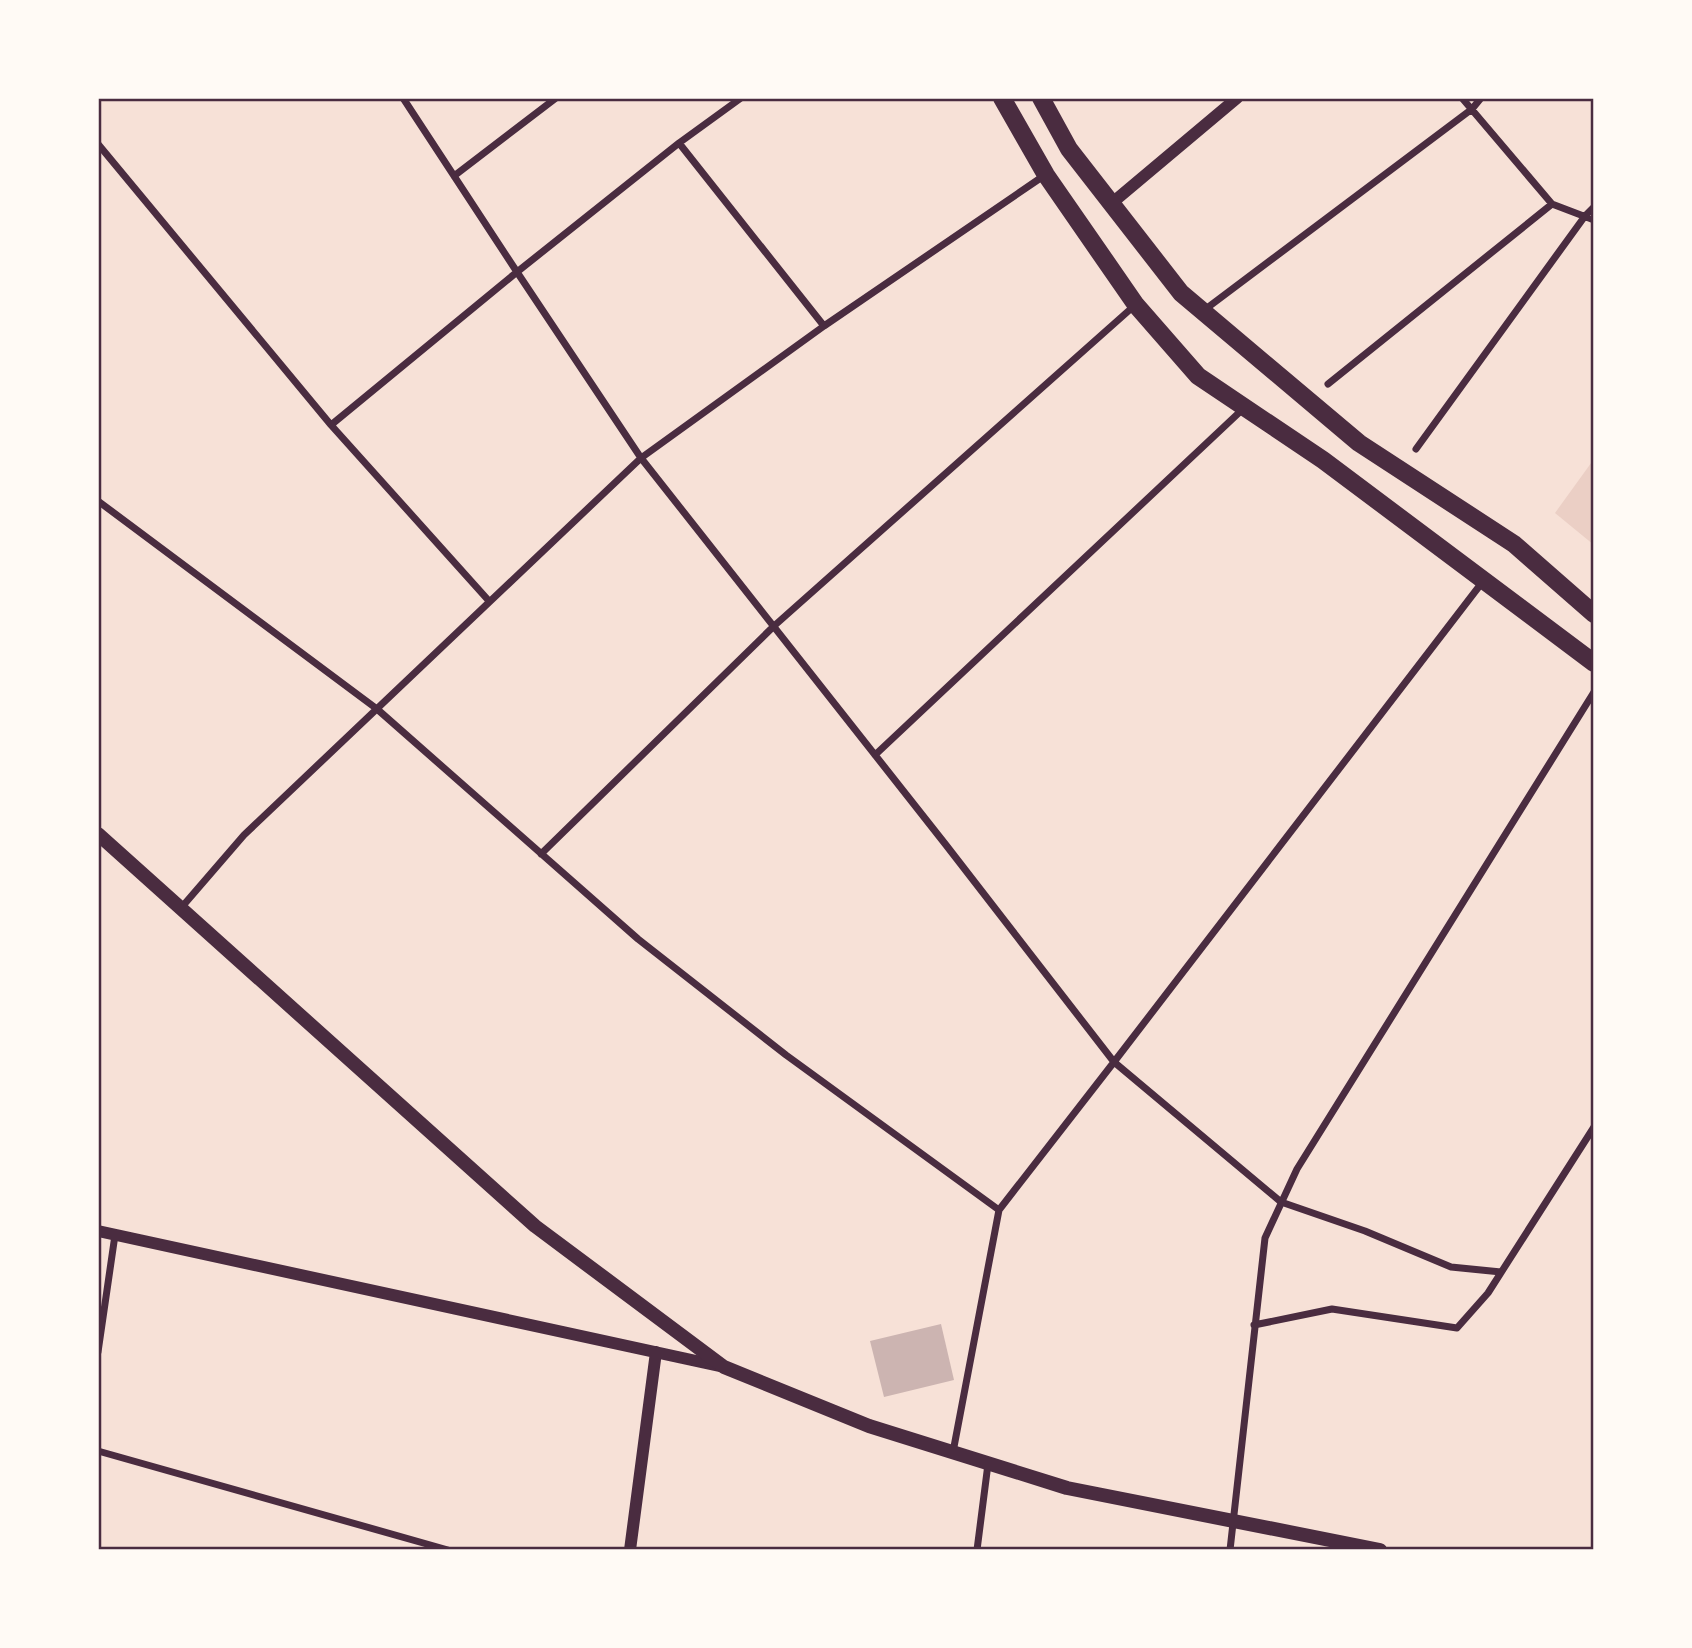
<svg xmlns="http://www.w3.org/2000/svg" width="1692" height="1648" font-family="Karla,sans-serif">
  <rect width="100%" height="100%" fill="#f7e1d7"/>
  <path fill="#ebcfc5" d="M 1594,459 L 1594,545 L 1555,513 Z"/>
  <path fill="#ccb4b1" d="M 941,1324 L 954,1380 L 884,1397 L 870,1341 Z"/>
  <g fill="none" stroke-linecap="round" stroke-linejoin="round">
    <path stroke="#4a2c40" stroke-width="7" d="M 403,98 L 517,272 L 331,425 L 489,601
      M 1462,98 L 1552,204
      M 679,143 L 824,326
      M 98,144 L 331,425
      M 454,176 L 556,98
      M 1203,311 L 1472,109 L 1481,98
      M 1328,384 L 1552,204 L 1594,220
      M 1416,449 L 1585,216 L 1594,207
      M 98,501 L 377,709 L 638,939 L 786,1055 L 999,1210
      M 1484,580 L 1114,1062 L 1281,1202 L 1365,1231 L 1451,1267 L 1501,1272
      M 875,755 L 1244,408
      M 541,854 L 774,626 L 1134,306
      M 181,908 L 244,835 L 641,458 L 517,272 L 679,143 L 741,98
      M 1254,1325 L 1332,1309 L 1457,1328 L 1488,1293 L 1594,1127
      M 98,1352 L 115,1235
      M 98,1451 L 448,1550
      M 953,1452 L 999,1210 L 1114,1062 L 946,845 L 641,458 L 824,326 L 1045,175
      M 977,1550 L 988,1464
      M 1230,1550 L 1265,1238 L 1297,1169 L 1594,692"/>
    <path stroke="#4a2c40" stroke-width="12" d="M 1112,203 L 1237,98
      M 98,1231 L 724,1367
      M 630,1550 L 656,1352"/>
    <path stroke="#4a2c40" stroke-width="14" d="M 98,834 L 535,1226 L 724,1367 L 869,1426 L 1067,1488 L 1380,1550"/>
    <path stroke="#4a2c40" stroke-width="18" d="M 1002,98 L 1046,175 L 1136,305 L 1198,376 L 1323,460 L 1594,663
      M 1041,98 L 1069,149 L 1181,293 L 1359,443 L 1514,544 L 1594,614"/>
  </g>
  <rect width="1692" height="1648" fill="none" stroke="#fffaf5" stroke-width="200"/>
  <rect x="100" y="100" width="1492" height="1448" fill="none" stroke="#4a2c40" stroke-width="2.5"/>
</svg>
